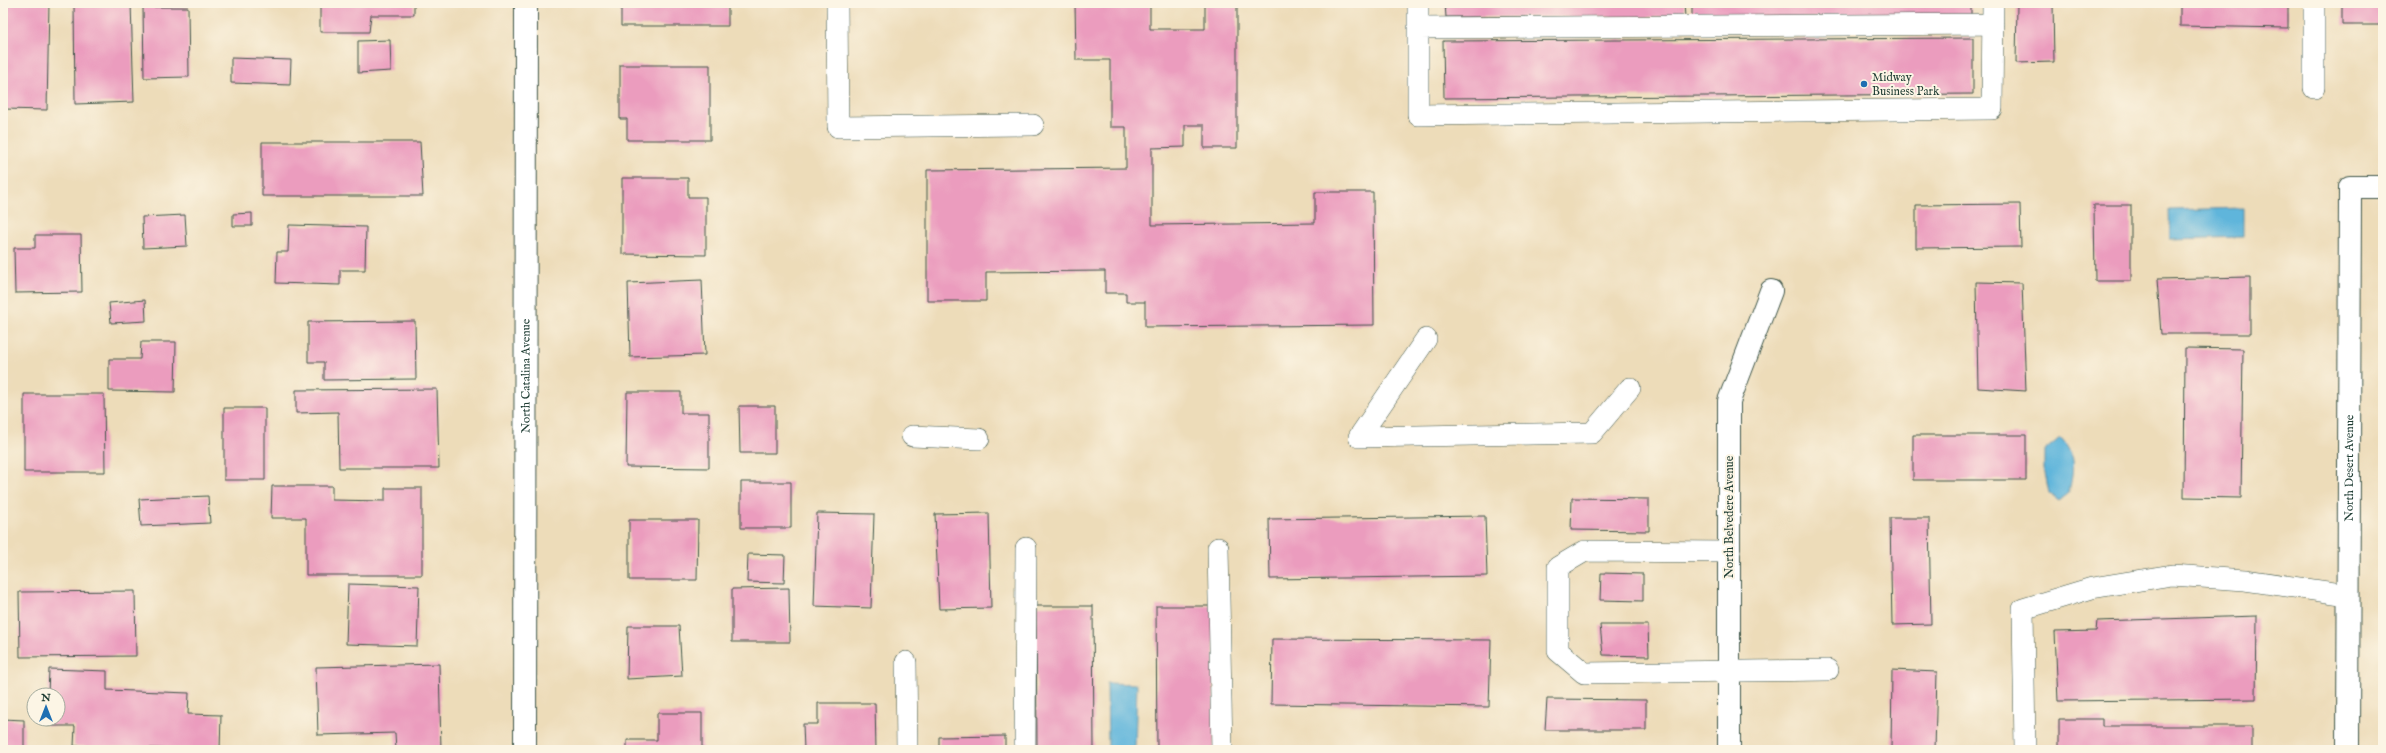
<svg xmlns="http://www.w3.org/2000/svg" width="2386" height="753" font-family="'IM FELL English',serif">
  <rect width="100%" height="100%" fill="#fcf5e5"/>
  <filter id="ink" filterUnits="userSpaceOnUse"><feTurbulence type="fractalNoise" baseFrequency=".025" numOctaves="2"/><feDisplacementMap in="SourceGraphic" scale="8" xChannelSelector="R" yChannelSelector="G"/><feConvolveMatrix kernelMatrix="1 2 1 2 8 2 1 2 1" color-interpolation-filters="sRGB"/></filter>
  <filter id="wash" filterUnits="userSpaceOnUse"><feTurbulence type="fractalNoise" baseFrequency=".012" numOctaves="4" result="noise"/><feDisplacementMap in="SourceGraphic" scale="16" xChannelSelector="R" yChannelSelector="G"/><feGaussianBlur stdDeviation="0.9" result="paint"/><feColorMatrix in="noise" values="0 0 0 0 0 0 0 0 0 0 0 0 0 0 0 0 0 1.4 0 .05"/><feComposite in="paint" operator="in"/></filter>
  <g filter="url(#wash)">
    <rect width="100%" height="100%" fill="#eddcb9"/>
    <path fill="#5fb5db" stroke="#3f7988" d="M 2243,208 L 2243,237 L 2170,239 L 2169,210 Z
      M 2060,438 C 2077,455 2073,471 2069,493 L 2059,501 L 2049,493 L 2044,468 L 2044,451 Z
      M 1107,683 L 1137,684 L 1135,748 L 1108,748 Z"/>
    <g id="blocks">
      <path fill="#eb9cbe" d="M 3,3 L 49,3 L 47,110 L 3,109 Z
        M 74,3 L 131,3 L 134,102 L 75,104 Z
        M 320,3 L 414,3 L 414,15 L 371,15 L 369,32 L 320,32 Z
        M 621,3 L 728,3 L 728,26 L 621,26 Z
        M 1075,3 L 1150,3 L 1150,29 L 1205,29 L 1205,3 L 1237,3 L 1237,148 L 1204,148 L 1204,125 L 1185,125 L 1185,147 L 1152,148 L 1152,225 L 1315,223 L 1315,192 L 1373,192 L 1374,325 L 1145,327 L 1145,302 L 1126,302 L 1126,293 L 1105,293 L 1105,271 L 986,272 L 986,301 L 927,301 L 927,170 L 1126,168 L 1126,127 L 1110,127 L 1110,60 L 1076,60 Z
        M 1445,3 L 1684,3 L 1685,17 L 1446,17 Z
        M 1692,3 L 1971,3 L 1971,17 L 1692,19 Z
        M 2017,3 L 2053,3 L 2054,62 L 2016,63 Z
        M 2180,3 L 2288,3 L 2288,28 L 2180,26 Z
        M 2342,3 L 2383,3 L 2383,25 L 2342,25 Z
        M 143,7 L 188,7 L 189,77 L 144,78 Z
        M 1973,38 L 1973,94 L 1444,98 L 1443,41 Z
        M 390,40 L 391,71 L 358,73 L 358,41 Z
        M 231,58 L 291,60 L 290,85 L 231,83 Z
        M 620,65 L 710,65 L 710,140 L 627,140 L 627,119 L 620,119 Z
        M 262,142 L 420,142 L 423,196 L 262,196 Z
        M 622,178 L 688,178 L 688,197 L 706,197 L 706,255 L 622,254 Z
        M 2020,204 L 2021,247 L 1916,248 L 1916,205 Z
        M 2094,205 L 2131,205 L 2131,281 L 2095,281 Z
        M 252,213 L 252,226 L 233,226 L 233,214 Z
        M 185,215 L 187,246 L 143,248 L 142,217 Z
        M 289,225 L 366,227 L 365,270 L 340,270 L 340,285 L 276,283 L 277,252 L 288,252 Z
        M 35,235 L 81,235 L 82,292 L 15,293 L 14,248 L 35,248 Z
        M 2250,277 L 2250,334 L 2161,334 L 2157,279 Z
        M 702,280 L 705,355 L 630,357 L 628,283 Z
        M 1976,282 L 2022,283 L 2026,391 L 1978,388 Z
        M 145,300 L 146,321 L 111,323 L 109,303 Z
        M 415,321 L 416,379 L 324,380 L 324,362 L 308,362 L 308,322 Z
        M 141,342 L 176,342 L 175,392 L 109,391 L 109,359 L 140,359 Z
        M 2185,348 L 2243,349 L 2241,498 L 2184,497 Z
        M 437,389 L 439,468 L 339,468 L 338,412 L 296,413 L 296,390 Z
        M 627,392 L 681,392 L 681,413 L 709,413 L 709,468 L 626,467 Z
        M 24,394 L 104,394 L 105,472 L 24,472 Z
        M 739,406 L 775,406 L 775,453 L 740,453 Z
        M 224,408 L 265,408 L 265,480 L 224,480 Z
        M 1913,435 L 2026,435 L 2026,480 L 1913,480 Z
        M 741,482 L 791,482 L 791,528 L 741,528 Z
        M 272,486 L 332,486 L 332,500 L 385,501 L 385,488 L 422,488 L 422,575 L 306,575 L 306,518 L 271,518 Z
        M 208,496 L 210,523 L 141,526 L 139,499 Z
        M 1572,498 L 1649,499 L 1649,531 L 1571,530 Z
        M 817,513 L 874,514 L 871,608 L 814,606 Z
        M 989,513 L 991,608 L 939,609 L 935,514 Z
        M 1485,516 L 1487,576 L 1270,579 L 1269,519 Z
        M 1890,518 L 1929,518 L 1931,624 L 1892,625 Z
        M 629,520 L 698,520 L 697,580 L 629,580 Z
        M 748,554 L 785,555 L 784,583 L 747,582 Z
        M 1601,573 L 1643,574 L 1643,601 L 1600,600 Z
        M 348,584 L 419,586 L 417,646 L 346,644 Z
        M 789,588 L 790,642 L 732,642 L 732,589 Z
        M 135,591 L 136,656 L 20,657 L 19,592 Z
        M 1036,606 L 1093,606 L 1094,750 L 1037,750 Z
        M 1156,606 L 1214,606 L 1214,750 L 1157,750 Z
        M 2257,616 L 2256,699 L 2058,701 L 2055,632 L 2096,631 L 2097,621 Z
        M 1600,625 L 1648,625 L 1649,656 L 1603,655 Z
        M 628,626 L 679,626 L 682,676 L 627,679 Z
        M 1272,639 L 1491,640 L 1489,707 L 1271,704 Z
        M 439,664 L 441,750 L 396,750 L 395,733 L 318,735 L 316,667 Z
        M 49,669 L 107,671 L 107,690 L 189,693 L 188,714 L 221,715 L 220,750 L 74,746 L 75,726 L 47,726 L 48,719 L 58,719 L 58,695 L 48,695 Z
        M 1892,670 L 1937,672 L 1935,750 L 1891,750 Z
        M 1547,699 L 1646,700 L 1646,730 L 1545,730 Z
        M 818,703 L 875,703 L 876,750 L 804,750 L 803,724 L 818,724 Z
        M 657,713 L 702,713 L 702,750 L 627,750 L 627,740 L 657,740 Z
        M 3,719 L 24,720 L 24,750 L 3,750 Z
        M 2059,719 L 2102,719 L 2102,726 L 2252,726 L 2252,750 L 2059,750 Z
        M 1005,736 L 1005,750 L 939,750 L 939,737 Z"/>
    </g>
  </g>
  <g filter="url(#ink)">
    <use href="#blocks" fill-opacity="0" stroke="#3e5548" stroke-width="1"/>
    <g fill="none" stroke-linecap="round" stroke-linejoin="round">
      <g stroke="#3e5548" stroke-width="22">
        <path id="service" d="M 837,3 L 838,127 L 1033,125
          M 1418,3 L 1418,115 L 1992,109 L 1993,3
          M 1418,28 L 1993,24
          M 2314,88 L 2314,3
          M 1426,339 L 1359,437 L 1592,433 L 1630,388
          M 912,436 L 979,439
          M 1218,548 L 1222,750
          M 1730,552 L 1585,551 L 1558,567 L 1558,651 L 1584,673 L 1828,670
          M 906,662 L 907,750
          M 1025,750 L 1026,548
          M 2025,750 L 2023,609 L 2092,588 L 2172,575 L 2245,580 L 2348,595"/>
      </g>
      <g stroke="#3e5548" stroke-width="24">
        <g id="minor">
          <path id="s1" d="M 525,750 L 526,3"/>
          <path d="M 1729,750 L 1729,401 L 1771,291"/>
          <path id="s2" d="M 2348,750 L 2350,187 L 2383,187"/>
        </g>
      </g>
      <use href="#service" stroke="#fff" stroke-width="21"/>
      <use href="#minor" stroke="#fff" stroke-width="22"/>
    </g>
  </g>
  <circle fill="#1f6fb2" stroke="#fcf5e5" stroke-width="1.5" cx="1864" cy="84" r="4"/>
  <g text-anchor="middle" stroke-width="4" stroke-linejoin="round" paint-order="stroke">
    <g font-size="12" fill="#1f3d34" stroke="#fcf5e5" text-anchor="start">
      <text x="1872" y="81">Midway<tspan x="1872" dy="14">Business Park</tspan></text>
    </g>
    <g font-size="12" fill="#1f3d34" stroke="#fcf5e5">
      <text dy="4" stroke="none"><textPath href="#s1" startOffset="374">North Catalina Avenue</textPath></text>
      <text dy="4" stroke="none"><textPath href="#s2" startOffset="282">North Desert Avenue</textPath></text>
      <text transform="translate(1729 517) rotate(-90)" y="4">North Belvedere Avenue</text>
    </g>
  </g>
  <rect width="2386" height="753" fill="none" stroke="#fcf5e5" stroke-width="16"/>
  <g transform="translate(46 707)"><circle r="19" fill="#fcf5e5" stroke="#a4ab9e"/>
  <path d="M0-3L7 15L0 10L-7 15Z" fill="#1f6fb2"/>
  <text y="-6" font-size="11" font-weight="bold" text-anchor="middle" fill="#1f3d34">N</text>
  </g>
</svg>
